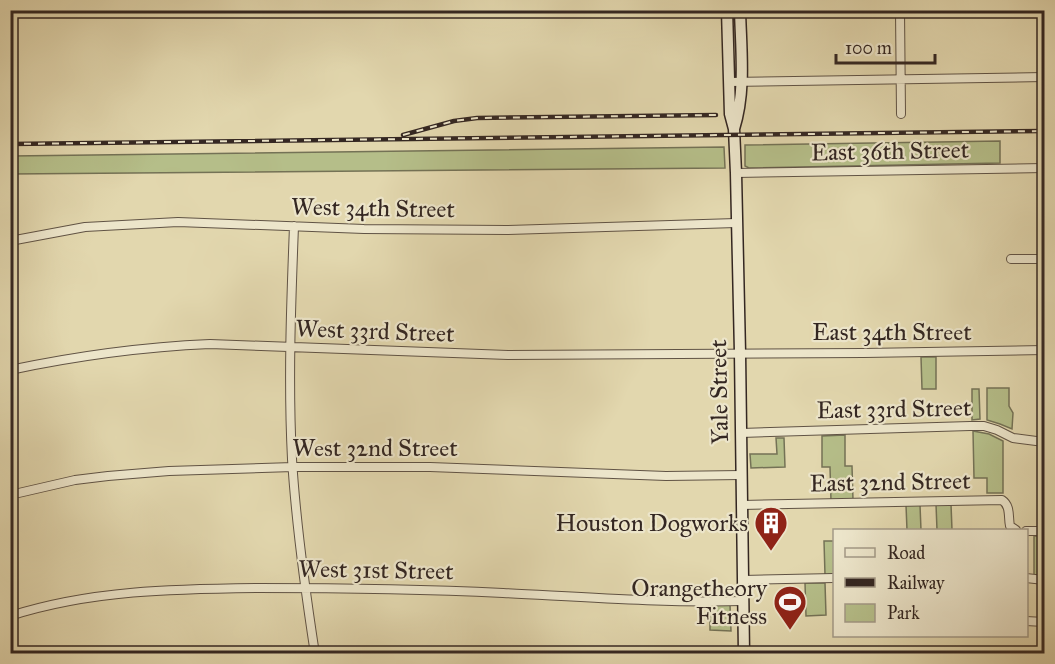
<svg xmlns="http://www.w3.org/2000/svg" width="1055" height="664" font-family="'IM FELL Great Primer',serif">
  <rect width="100%" height="100%" fill="#e2d7ae"/>
  <filter id="stains"><feTurbulence type="fractalNoise" baseFrequency=".00333" numOctaves="4"/><feColorMatrix values="0 0 0 0 .2 0 0 0 0 .09 0 0 0 0 .02 0 0 0 .5 -.17"/></filter>
  <radialGradient id="worn" r=".72"><stop offset=".6" stop-color="#630" stop-opacity="0"/><stop offset="1" stop-color="#630" stop-opacity=".3"/></radialGradient>
  <path fill="#b5be89" stroke="#747256" stroke-width="1.5" d="M 1000,141 L 1000,163 L 749,168 L 745,166 L 745,145 Z
    M 724,147 L 725,168 L 10,174 L 11,156 Z
    M 921,357 L 936,357 L 936,389 L 922,389 Z
    M 987,388 L 1009,388 L 1009,406 L 1013,413 L 1012,429 L 1000,424 L 987,420 Z
    M 972,389 L 979,389 L 980,419 L 972,420 Z
    M 973,431 L 989,434 L 1003,441 L 1003,493 L 987,493 L 987,478 L 974,478 Z
    M 845,435 L 845,466 L 852,466 L 853,500 L 831,501 L 830,467 L 822,467 L 822,436 Z
    M 776,438 L 784,438 L 785,467 L 751,468 L 750,454 L 777,454 Z
    M 936,504 L 951,504 L 952,530 L 937,530 Z
    M 906,505 L 920,505 L 921,530 L 907,530 Z
    M 1034,536 L 1044,536 L 1044,575 L 1034,575 Z
    M 824,541 L 834,541 L 834,574 L 825,575 Z
    M 805,583 L 825,583 L 826,615 L 806,616 Z
    M 710,604 L 730,605 L 731,631 L 710,630 Z"/>
  <g fill="none" stroke-linecap="round" stroke-linejoin="round">
    <g stroke="#605345" stroke-width="10">
      <path id="minor" d="M 900,10 L 901,114
        M 729,82 L 1044,77
        M 736,173 L 1044,168
        M 294,226 C 291,304 288,381 292,459 C 296,524 305,589 315,654
        M 10,241 L 85,227 L 178,222 L 364,229 L 507,230 L 736,223
        M 1011,259 L 1044,259
        M 10,370 C 76,356 142,347 210,344 L 508,355 L 864,353 L 1044,350
        M 741,433 L 970,426 L 984,426 L 997,430 L 1013,438 L 1044,442
        M 10,495 L 75,480 L 108,476 L 169,471 L 293,467 L 430,467 L 666,476 L 741,475
        M 742,505 L 1002,500 C 1011,506 1008,517 1010,526 L 1016,530
        M 1026,531 L 1044,531
        M 1026,578 L 1044,580
        M 743,580 L 834,578
        M 10,616 C 91,590 174,589 257,588 C 339,588 421,589 503,593 C 583,597 663,603 743,601
        M 1026,621 L 1044,622"/>
    </g>
    <g stroke="#342722" stroke-width="13">
      <path id="secondary" d="M 727,10 L 730,114 L 734,129 L 736,173 L 740,353 L 744,654
        M 734,129 C 746,91 741,50 740,10"/>
    </g>
    <use href="#minor" stroke="#ece5ca" stroke-width="8"/>
    <use href="#secondary" stroke="#ece5ca" stroke-width="10"/>
    <g stroke="#342722" stroke-width="4.5">
      <path id="rail" d="M 403,135 L 454,121 L 477,118 L 716,115
        M 10,144 L 1044,131"/>
    </g>
    <use href="#rail" stroke="#ece5ca" stroke-width="2" stroke-dasharray="7" stroke-linecap="butt"/>
  </g>
  <defs>
    <g id="building-pin" transform="scale(1.725)"><path d="M0 17L-7.5 6A9.5 9.5 0 1 1 7.5 6Z" fill="#8f2418" stroke="#ece5ca"/><path d="M-4-6H4V6H1V3H-1V6H-4ZM-2.5-4.3h1.7v1.8h-1.7ZM.8-4.3h1.7v1.8H.8ZM-2.5-1h1.7V.8h-1.7ZM.8-1h1.7V.8H.8Z" fill="#fff"/></g>
    <g id="stadium-pin" transform="scale(1.725)"><path d="M0 17L-7.5 6A9.5 9.5 0 1 1 7.5 6Z" fill="#8f2418" stroke="#ece5ca"/><path d="M0-5a6.5 5 0 1 0 0 10a6.5 5 0 1 0 0-10ZM-3.5-1.8h7v3.6h-7Z" fill="#fff"/></g>
  </defs>
  <g fill-rule="evenodd">
    <use href="#building-pin" x="771" y="523"/>
    <use href="#stadium-pin" x="790" y="602"/>
  </g>
  <g text-anchor="middle" stroke-width="4.5" stroke-linejoin="round" paint-order="stroke">
    <g font-size="24" fill="#342722" stroke="#ece5ca">
      <text transform="translate(890 151) rotate(-1)" y="8">East 36th Street</text>
      <text transform="translate(373 208) rotate(1)" y="8">West 34th Street</text>
      <text transform="translate(375 331) rotate(2)" y="8">West 33rd Street</text>
      <text x="892" y="340">East 34th Street</text>
      <text transform="translate(719 392) rotate(-91)" y="8">Yale Street</text>
      <text transform="translate(894 409) rotate(-1)" y="8">East 33rd Street</text>
      <text x="375" y="456">West 32nd Street</text>
      <text transform="translate(890 482) rotate(-1)" y="8">East 32nd Street</text>
      <text transform="translate(376 570) rotate(1)" y="8">West 31st Street</text>
    </g>
    <g font-size="24" fill="#342722" stroke="#ece5ca" text-anchor="end">
      <text x="748" y="531">Houston Dogworks</text>
      <text x="767" y="596">Orangetheory<tspan x="767" dy="28">Fitness</tspan></text>
    </g>
  </g>
  <rect width="1055" height="664" fill="none" stroke="#e2d7ae" stroke-width="36"/>
  <rect x="12" y="12" width="1031" height="640" fill="none" stroke="#342722" stroke-width="3"/>
  <rect x="18" y="18" width="1019" height="628" fill="none" stroke="#342722" stroke-width="1.5"/>
  <rect x="833" y="529" width="195" height="108" fill="#ece5ca" stroke="#a29987" stroke-width="1.5"/>
  <rect x="845" y="548" width="30" height="9" fill="#ece5ca" stroke="#a29987" stroke-width="1.5"/>
  <text x="887" y="559" font-size="18" fill="#342722">Road</text>
  <rect x="845" y="578" width="30" height="9" fill="#342722" stroke="#a29987" stroke-width="1.5"/>
  <text x="887" y="589" font-size="18" fill="#342722">Railway</text>
  <rect x="845" y="604" width="30" height="18" fill="#b5be89" stroke="#a29987" stroke-width="1.5"/>
  <text x="887" y="619" font-size="18" fill="#342722">Park</text>
  <path d="M836 54v9h99v-9" fill="none" stroke="#342722" stroke-width="3"/>
  <text x="845" y="54" font-size="18" fill="#342722" stroke="#ece5ca" stroke-width="4.5" paint-order="stroke">100 m</text>
  <rect width="100%" height="100%" filter="url(#stains)"/>
  <rect width="100%" height="100%" fill="url(#worn)"/>
</svg>
